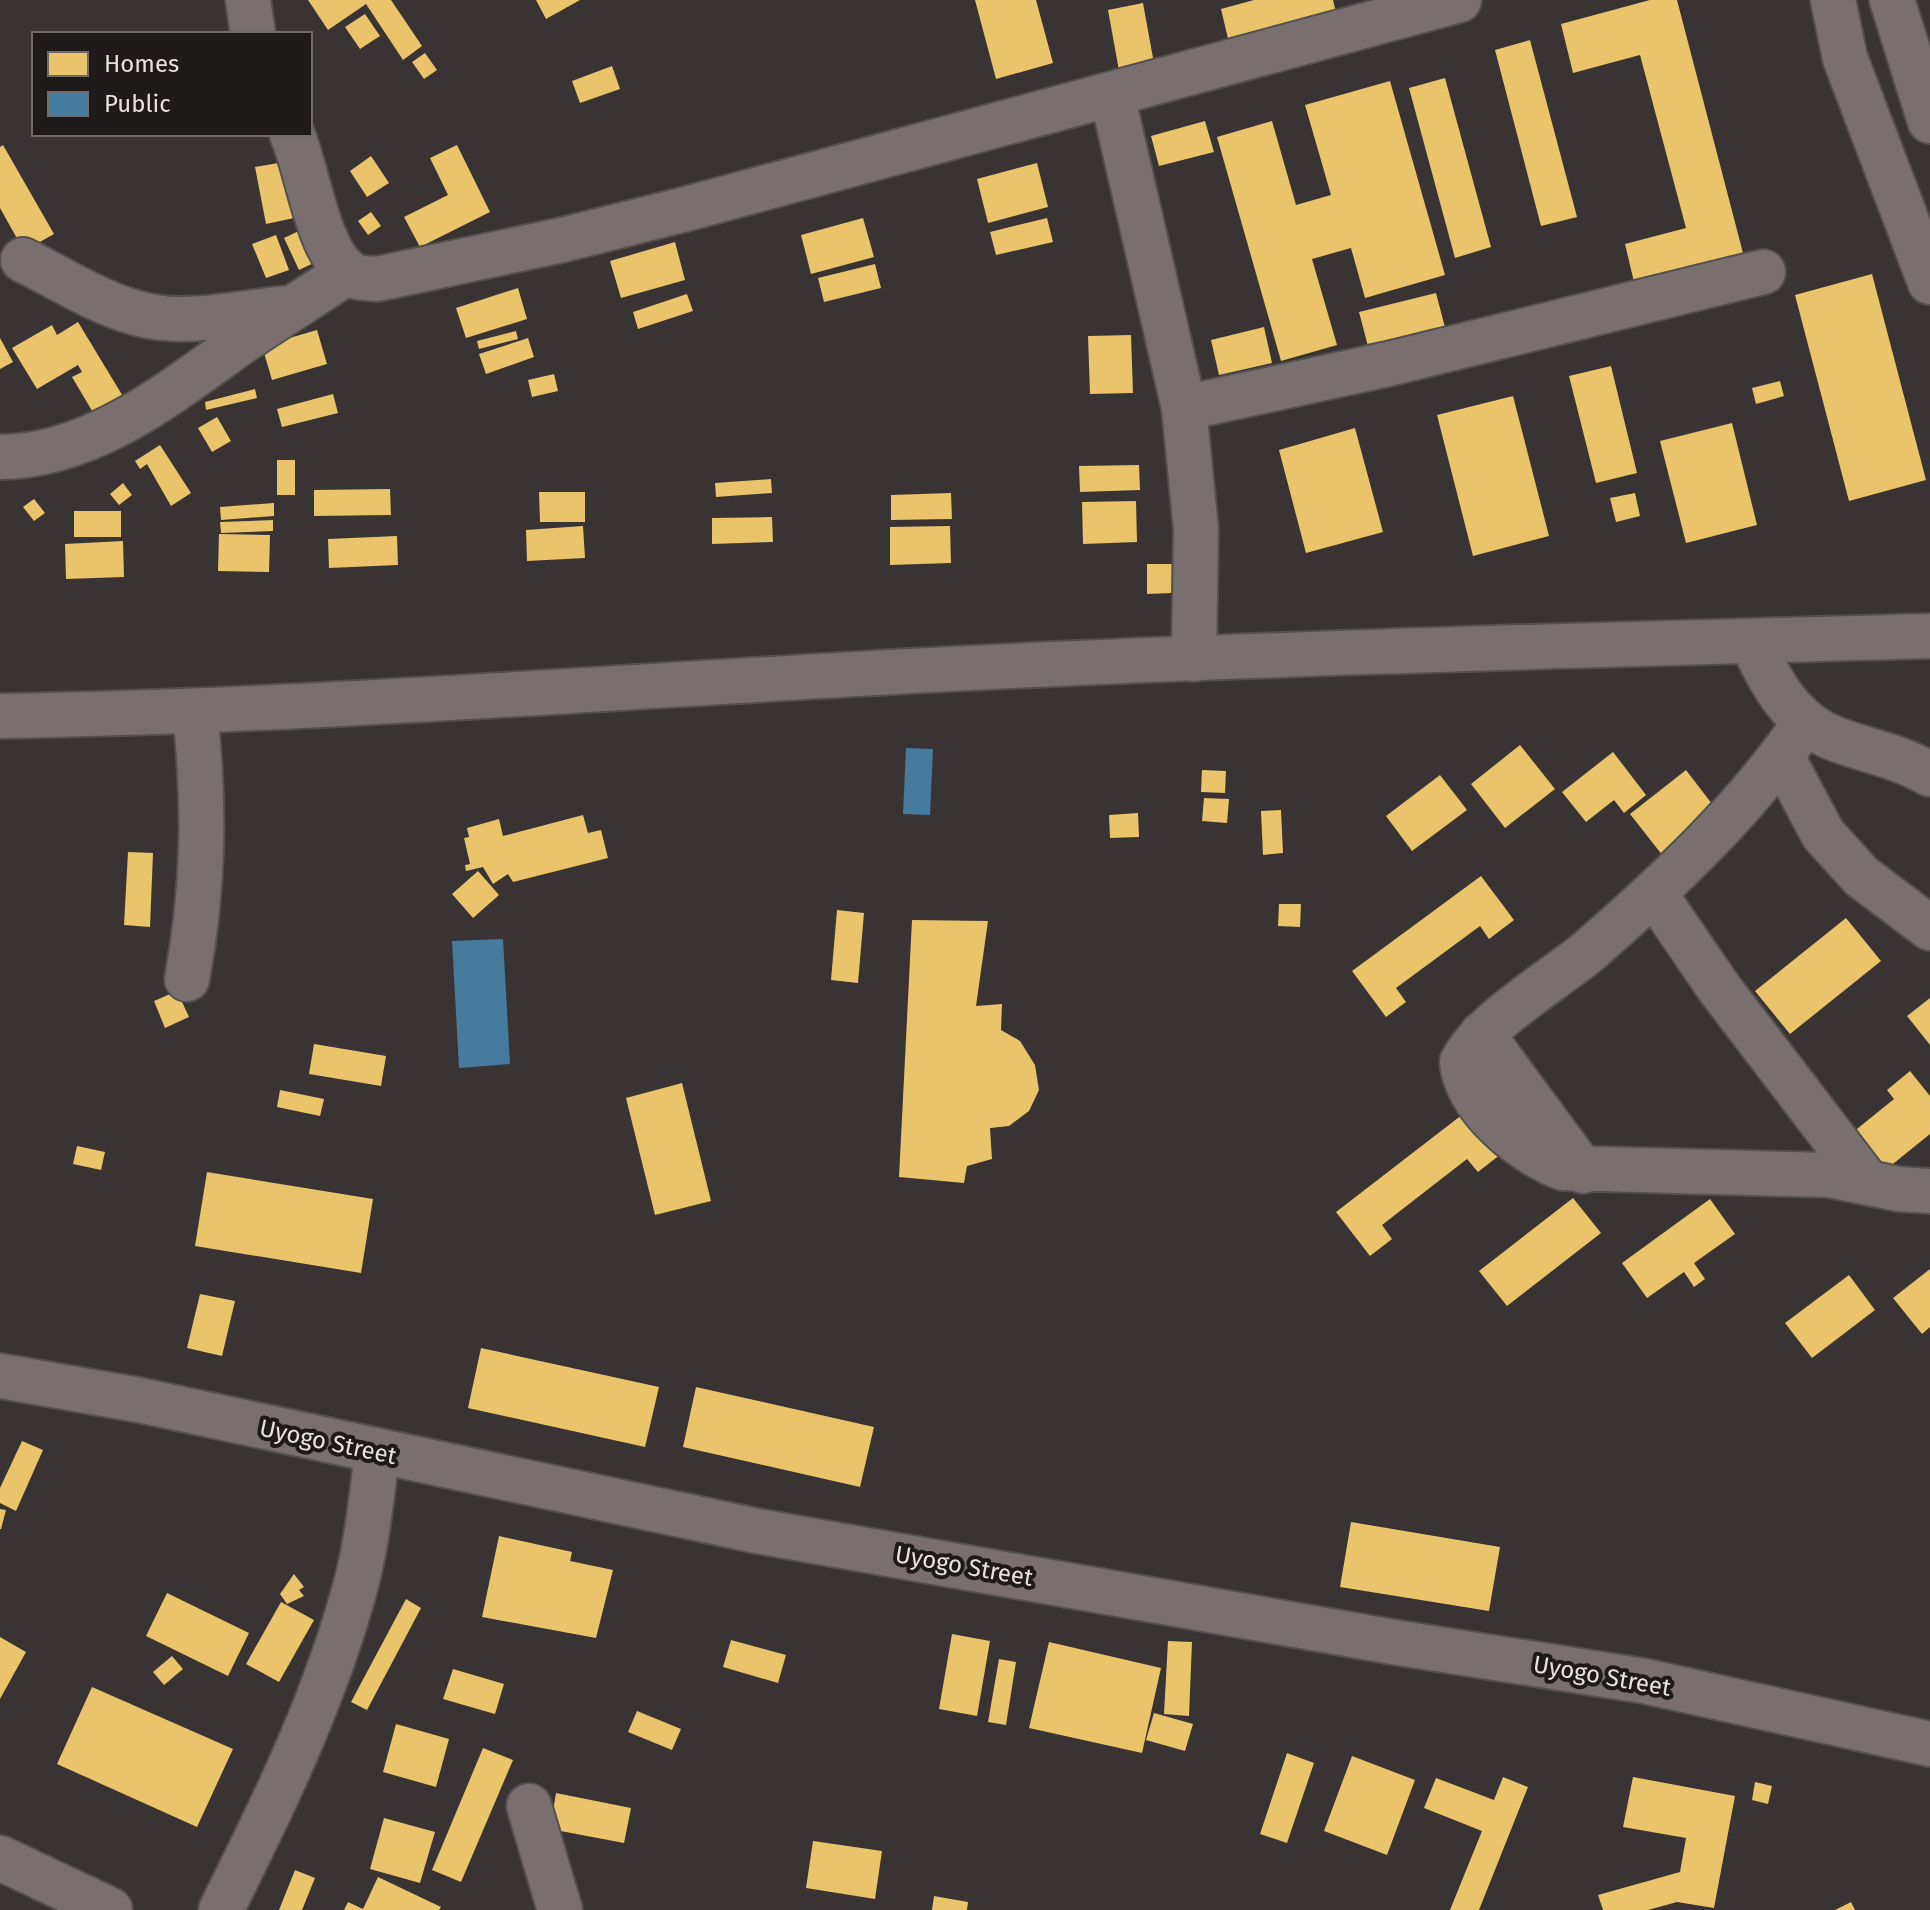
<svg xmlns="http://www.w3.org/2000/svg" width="1930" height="1910" font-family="'Fira Sans',sans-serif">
  <rect width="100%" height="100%" fill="#393333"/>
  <path fill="#e9c46a" d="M 308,0 L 391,0 L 422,46 L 403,60 L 366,4 L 328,30 Z
    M 536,0 L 580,0 L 546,19 Z
    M 975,0 L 1036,0 L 1053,63 L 996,79 Z
    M 1254,0 L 1333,0 L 1337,17 L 1229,43 L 1221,9 Z
    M 1650,0 L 1677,0 L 1743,253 L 1634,282 L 1625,244 L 1686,228 L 1640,55 L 1573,73 L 1561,24 Z
    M 1143,3 L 1155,69 L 1120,76 L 1108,10 Z
    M 365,14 L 380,36 L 360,49 L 345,27 Z
    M 1530,40 L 1577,217 L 1541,226 L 1495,50 Z
    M 425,53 L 437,70 L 424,79 L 412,62 Z
    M 612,66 L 620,89 L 580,103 L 572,81 Z
    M 1445,78 L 1491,247 L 1455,258 L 1409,88 Z
    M 1390,81 L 1445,275 L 1365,298 L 1351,248 L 1312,259 L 1337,345 L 1281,361 L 1217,137 L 1272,121 L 1296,205 L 1331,195 L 1305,105 Z
    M 1205,121 L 1214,152 L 1159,166 L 1151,136 Z
    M 3,145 L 54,234 L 24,251 L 0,208 L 0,147 Z
    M 457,145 L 490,212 L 420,247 L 404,217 L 448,195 L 430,158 Z
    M 371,156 L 389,183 L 367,197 L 350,171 Z
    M 284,162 L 294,218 L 266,224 L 255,167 Z
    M 1037,163 L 1048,207 L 988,223 L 977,179 Z
    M 371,212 L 381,226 L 368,235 L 358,221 Z
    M 863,218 L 874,257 L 811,274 L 801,235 Z
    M 1047,218 L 1053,242 L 996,255 L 990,232 Z
    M 303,229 L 318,261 L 299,270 L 284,238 Z
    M 276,235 L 289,270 L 266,278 L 252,244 Z
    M 675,242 L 685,280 L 621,298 L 610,261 Z
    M 875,264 L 881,288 L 824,302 L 818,278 Z
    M 1872,274 L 1926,480 L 1849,501 L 1795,295 Z
    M 518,288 L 527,319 L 466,338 L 456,308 Z
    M 1436,293 L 1447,335 L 1370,354 L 1359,312 Z
    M 687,294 L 693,311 L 638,329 L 633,312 Z
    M 78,322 L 130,408 L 101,426 L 72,377 L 82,372 L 78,365 L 37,389 L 12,348 L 52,325 L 57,335 Z
    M 1264,327 L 1272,363 L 1219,375 L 1211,340 Z
    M 317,330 L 327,364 L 272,380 L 262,346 Z
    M 516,331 L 518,339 L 479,349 L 477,341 Z
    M 1131,335 L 1133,393 L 1090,394 L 1088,336 Z
    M 0,338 L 13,362 L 0,369 Z
    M 528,338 L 534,357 L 486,374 L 479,354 Z
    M 1611,366 L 1637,473 L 1596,483 L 1569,376 Z
    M 554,374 L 558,391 L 532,397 L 528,380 Z
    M 1780,381 L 1784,396 L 1756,404 L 1752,388 Z
    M 255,389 L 257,398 L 206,410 L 205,402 Z
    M 333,394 L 338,413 L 282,427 L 277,409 Z
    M 1513,396 L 1549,536 L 1473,556 L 1437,415 Z
    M 217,417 L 231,441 L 212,452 L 198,428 Z
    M 1732,423 L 1757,525 L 1686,543 L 1660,441 Z
    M 1355,428 L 1383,532 L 1306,553 L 1279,450 Z
    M 160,445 L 191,493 L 171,506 L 147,464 L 140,469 L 135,461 Z
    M 277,460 L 295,460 L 295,495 L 277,495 Z
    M 1139,465 L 1140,490 L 1080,492 L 1079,466 Z
    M 771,479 L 772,493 L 716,497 L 715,483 Z
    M 123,483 L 132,495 L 119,505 L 110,494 Z
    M 390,489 L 391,515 L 314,516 L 314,490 Z
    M 539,492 L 585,492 L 585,522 L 540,522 Z
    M 951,493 L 952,519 L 891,520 L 891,495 Z
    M 1635,493 L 1640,516 L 1616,522 L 1610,498 Z
    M 34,499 L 45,513 L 34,521 L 23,507 Z
    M 1136,501 L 1137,542 L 1083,544 L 1082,502 Z
    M 274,503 L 274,516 L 221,520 L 220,507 Z
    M 74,511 L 121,511 L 121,537 L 74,537 Z
    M 772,517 L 773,542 L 712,544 L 712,518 Z
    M 273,520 L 273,531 L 221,533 L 220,522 Z
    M 583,526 L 585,558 L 527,561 L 526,530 Z
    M 950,526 L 951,563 L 890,565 L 890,527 Z
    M 219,534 L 270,535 L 269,572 L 218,571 Z
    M 397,536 L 398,565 L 329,568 L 328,539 Z
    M 123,541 L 124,577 L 66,579 L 65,544 Z
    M 1147,564 L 1172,564 L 1172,593 L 1147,594 Z
    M 1520,745 L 1555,789 L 1505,828 L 1471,784 Z
    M 1613,752 L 1646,795 L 1624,813 L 1614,800 L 1586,822 L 1562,792 Z
    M 1202,770 L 1226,771 L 1225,793 L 1201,792 Z
    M 1686,770 L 1719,813 L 1663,856 L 1630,814 Z
    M 1440,775 L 1467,810 L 1412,851 L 1386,816 Z
    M 1204,798 L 1229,799 L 1227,823 L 1202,821 Z
    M 1281,810 L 1283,853 L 1263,855 L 1261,811 Z
    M 1138,813 L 1139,837 L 1110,838 L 1109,815 Z
    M 583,815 L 588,833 L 601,830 L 608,858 L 513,882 L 508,874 L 493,884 L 483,867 L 466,871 L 465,865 L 470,864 L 464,838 L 469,837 L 467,828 L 499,819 L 503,836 Z
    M 128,852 L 153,853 L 150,927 L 124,925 Z
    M 478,871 L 499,895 L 473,918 L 452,894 Z
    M 1481,876 L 1514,920 L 1489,939 L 1480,926 L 1396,988 L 1406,1002 L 1386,1017 L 1352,971 Z
    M 1279,904 L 1301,904 L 1300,927 L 1278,926 Z
    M 837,910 L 864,913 L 858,983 L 831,980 Z
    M 1846,918 L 1881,961 L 1790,1034 L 1755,991 Z
    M 912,920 L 988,921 L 976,1006 L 1002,1004 L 1001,1030 L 1020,1041 L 1035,1065 L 1039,1090 L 1029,1111 L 1009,1126 L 990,1128 L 992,1159 L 967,1166 L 964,1183 L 899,1177 Z
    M 177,991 L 189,1017 L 165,1028 L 154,1001 Z
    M 1930,998 L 1930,1045 L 1907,1016 Z
    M 314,1044 L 386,1056 L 381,1086 L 309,1074 Z
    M 1910,1071 L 1930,1096 L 1930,1134 L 1883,1172 L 1852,1133 L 1894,1099 L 1887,1090 Z
    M 682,1083 L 711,1201 L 655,1215 L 626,1098 Z
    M 280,1090 L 324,1099 L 320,1116 L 277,1107 Z
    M 1467,1111 L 1501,1154 L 1478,1172 L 1467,1159 L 1382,1225 L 1392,1239 L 1370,1256 L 1336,1212 Z
    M 77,1146 L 105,1152 L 101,1170 L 73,1164 Z
    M 207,1172 L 373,1199 L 361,1273 L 195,1246 Z
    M 1573,1198 L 1601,1233 L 1507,1306 L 1479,1271 Z
    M 1710,1199 L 1735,1234 L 1694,1263 L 1705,1279 L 1694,1287 L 1684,1272 L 1647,1298 L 1622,1263 Z
    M 1930,1269 L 1930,1327 L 1922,1334 L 1893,1298 Z
    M 1849,1275 L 1875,1310 L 1812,1358 L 1785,1323 Z
    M 200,1294 L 235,1301 L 222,1356 L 187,1348 Z
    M 481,1348 L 659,1387 L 645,1447 L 468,1408 Z
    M 696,1387 L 874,1427 L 860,1487 L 683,1447 Z
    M 22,1441 L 43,1450 L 16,1511 L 0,1503 L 0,1488 Z
    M 0,1509 L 6,1510 L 1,1529 L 0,1529 Z
    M 1351,1522 L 1500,1547 L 1489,1611 L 1340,1587 Z
    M 499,1536 L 572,1552 L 570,1561 L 613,1570 L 596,1638 L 482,1617 Z
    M 294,1574 L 304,1587 L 299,1590 L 304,1596 L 287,1604 L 280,1594 Z
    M 167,1593 L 249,1633 L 228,1676 L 146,1636 Z
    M 406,1599 L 421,1608 L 367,1710 L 351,1702 Z
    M 281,1602 L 314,1620 L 279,1682 L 246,1664 Z
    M 952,1634 L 990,1641 L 977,1716 L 939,1709 Z
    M 0,1637 L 26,1652 L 0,1699 Z
    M 731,1640 L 786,1655 L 778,1683 L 723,1667 Z
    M 1168,1641 L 1192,1642 L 1189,1716 L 1164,1714 Z
    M 1049,1642 L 1161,1668 L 1142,1753 L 1029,1728 Z
    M 172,1656 L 183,1669 L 164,1685 L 153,1672 Z
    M 999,1659 L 1016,1662 L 1006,1725 L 988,1722 Z
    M 453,1669 L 504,1684 L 495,1714 L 443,1699 Z
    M 92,1687 L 233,1749 L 197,1827 L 57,1764 Z
    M 637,1711 L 681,1729 L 672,1750 L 628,1732 Z
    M 1154,1713 L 1193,1724 L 1185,1751 L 1146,1740 Z
    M 396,1724 L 449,1739 L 436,1787 L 383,1772 Z
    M 483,1748 L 513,1760 L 461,1882 L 432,1870 Z
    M 1287,1753 L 1314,1763 L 1287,1843 L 1260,1834 Z
    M 1352,1756 L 1415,1780 L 1387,1855 L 1324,1831 Z
    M 1503,1777 L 1528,1787 L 1479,1910 L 1450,1910 L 1482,1831 L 1424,1808 L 1436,1778 L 1494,1800 Z
    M 1633,1777 L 1735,1796 L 1714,1908 L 1677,1902 L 1648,1910 L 1603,1910 L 1598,1895 L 1680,1872 L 1686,1838 L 1623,1827 Z
    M 1755,1782 L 1772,1786 L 1768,1804 L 1752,1800 Z
    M 556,1793 L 631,1808 L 624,1843 L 550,1829 Z
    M 384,1818 L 435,1832 L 420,1883 L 370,1869 Z
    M 813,1841 L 882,1851 L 875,1899 L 806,1888 Z
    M 295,1870 L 315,1878 L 302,1910 L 279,1910 Z
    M 378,1877 L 441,1907 L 439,1910 L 344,1910 L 348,1902 L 363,1909 Z
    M 934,1896 L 968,1902 L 967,1910 L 932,1910 Z
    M 1851,1902 L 1855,1910 L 1835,1910 Z"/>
  <path fill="#457b9d" d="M 906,748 L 933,749 L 930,815 L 903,814 Z
    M 503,939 L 510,1064 L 459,1068 L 452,941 Z"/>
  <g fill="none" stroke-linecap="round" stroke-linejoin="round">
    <g stroke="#545050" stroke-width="48">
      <path id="minor" d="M 248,0 L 253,34
        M 1833,0 L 1845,58 L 1930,282
        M 1892,0 L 1930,121
        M 1112,95 L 1184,408 L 1196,529 L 1194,659
        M 292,134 C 308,170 317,249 348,272 C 356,279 367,278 377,279 L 562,240 L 686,209 L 1459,0
        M 23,260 C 64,280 104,307 149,316 C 194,325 246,311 291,308
        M 1184,408 L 1388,364 L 1763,272
        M 0,457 C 91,457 170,393 240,343 C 275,319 312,296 348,272
        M 1752,641 C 1770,683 1793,724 1838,740 C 1871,752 1898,756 1930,774
        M 1805,723 C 1745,810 1669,881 1590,950 C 1553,981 1483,1021 1462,1062 C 1467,1108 1522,1152 1563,1168 L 1829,1175 L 1898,1189 L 1930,1191
        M 1782,757 L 1823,834 L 1861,876 L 1930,928
        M 1654,893 L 1719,988 L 1868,1183
        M 187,979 C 204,888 205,804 195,713
        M 1482,1034 L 1583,1171
        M 0,1376 L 139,1400 L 757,1531 L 1393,1642 L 1644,1681 L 1930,1744
        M 529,1806 L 560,1910
        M 221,1910 C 271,1810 320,1710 351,1602 C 366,1554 371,1503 377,1453"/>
    </g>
    <g stroke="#545050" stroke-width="48">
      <path id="major" d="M 0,716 C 311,711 620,686 931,670 C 1263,653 1597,645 1930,636
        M 0,1858 L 110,1910"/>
    </g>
    <use href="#minor" stroke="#7a6f6f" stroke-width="44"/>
    <use href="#major" stroke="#7a6f6f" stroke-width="44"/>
  </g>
  <g text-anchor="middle" stroke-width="8" stroke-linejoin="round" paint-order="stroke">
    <g font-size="24" fill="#e9e1e1" stroke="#1f1a1a">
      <text transform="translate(328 1442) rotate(12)" y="8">Uyogo Street</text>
      <text transform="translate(964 1566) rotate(10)" y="8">Uyogo Street</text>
      <text transform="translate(1602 1676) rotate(10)" y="8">Uyogo Street</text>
    </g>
  </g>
  <rect x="32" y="32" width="280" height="104" fill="#1f1a1a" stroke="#706a6a" stroke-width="2"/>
  <rect x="48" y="52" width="40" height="24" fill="#e9c46a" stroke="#706a6a" stroke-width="2"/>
  <text x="104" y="72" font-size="24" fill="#e9e1e1">Homes</text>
  <rect x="48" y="92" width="40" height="24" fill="#457b9d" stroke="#706a6a" stroke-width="2"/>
  <text x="104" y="112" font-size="24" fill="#e9e1e1">Public</text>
</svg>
